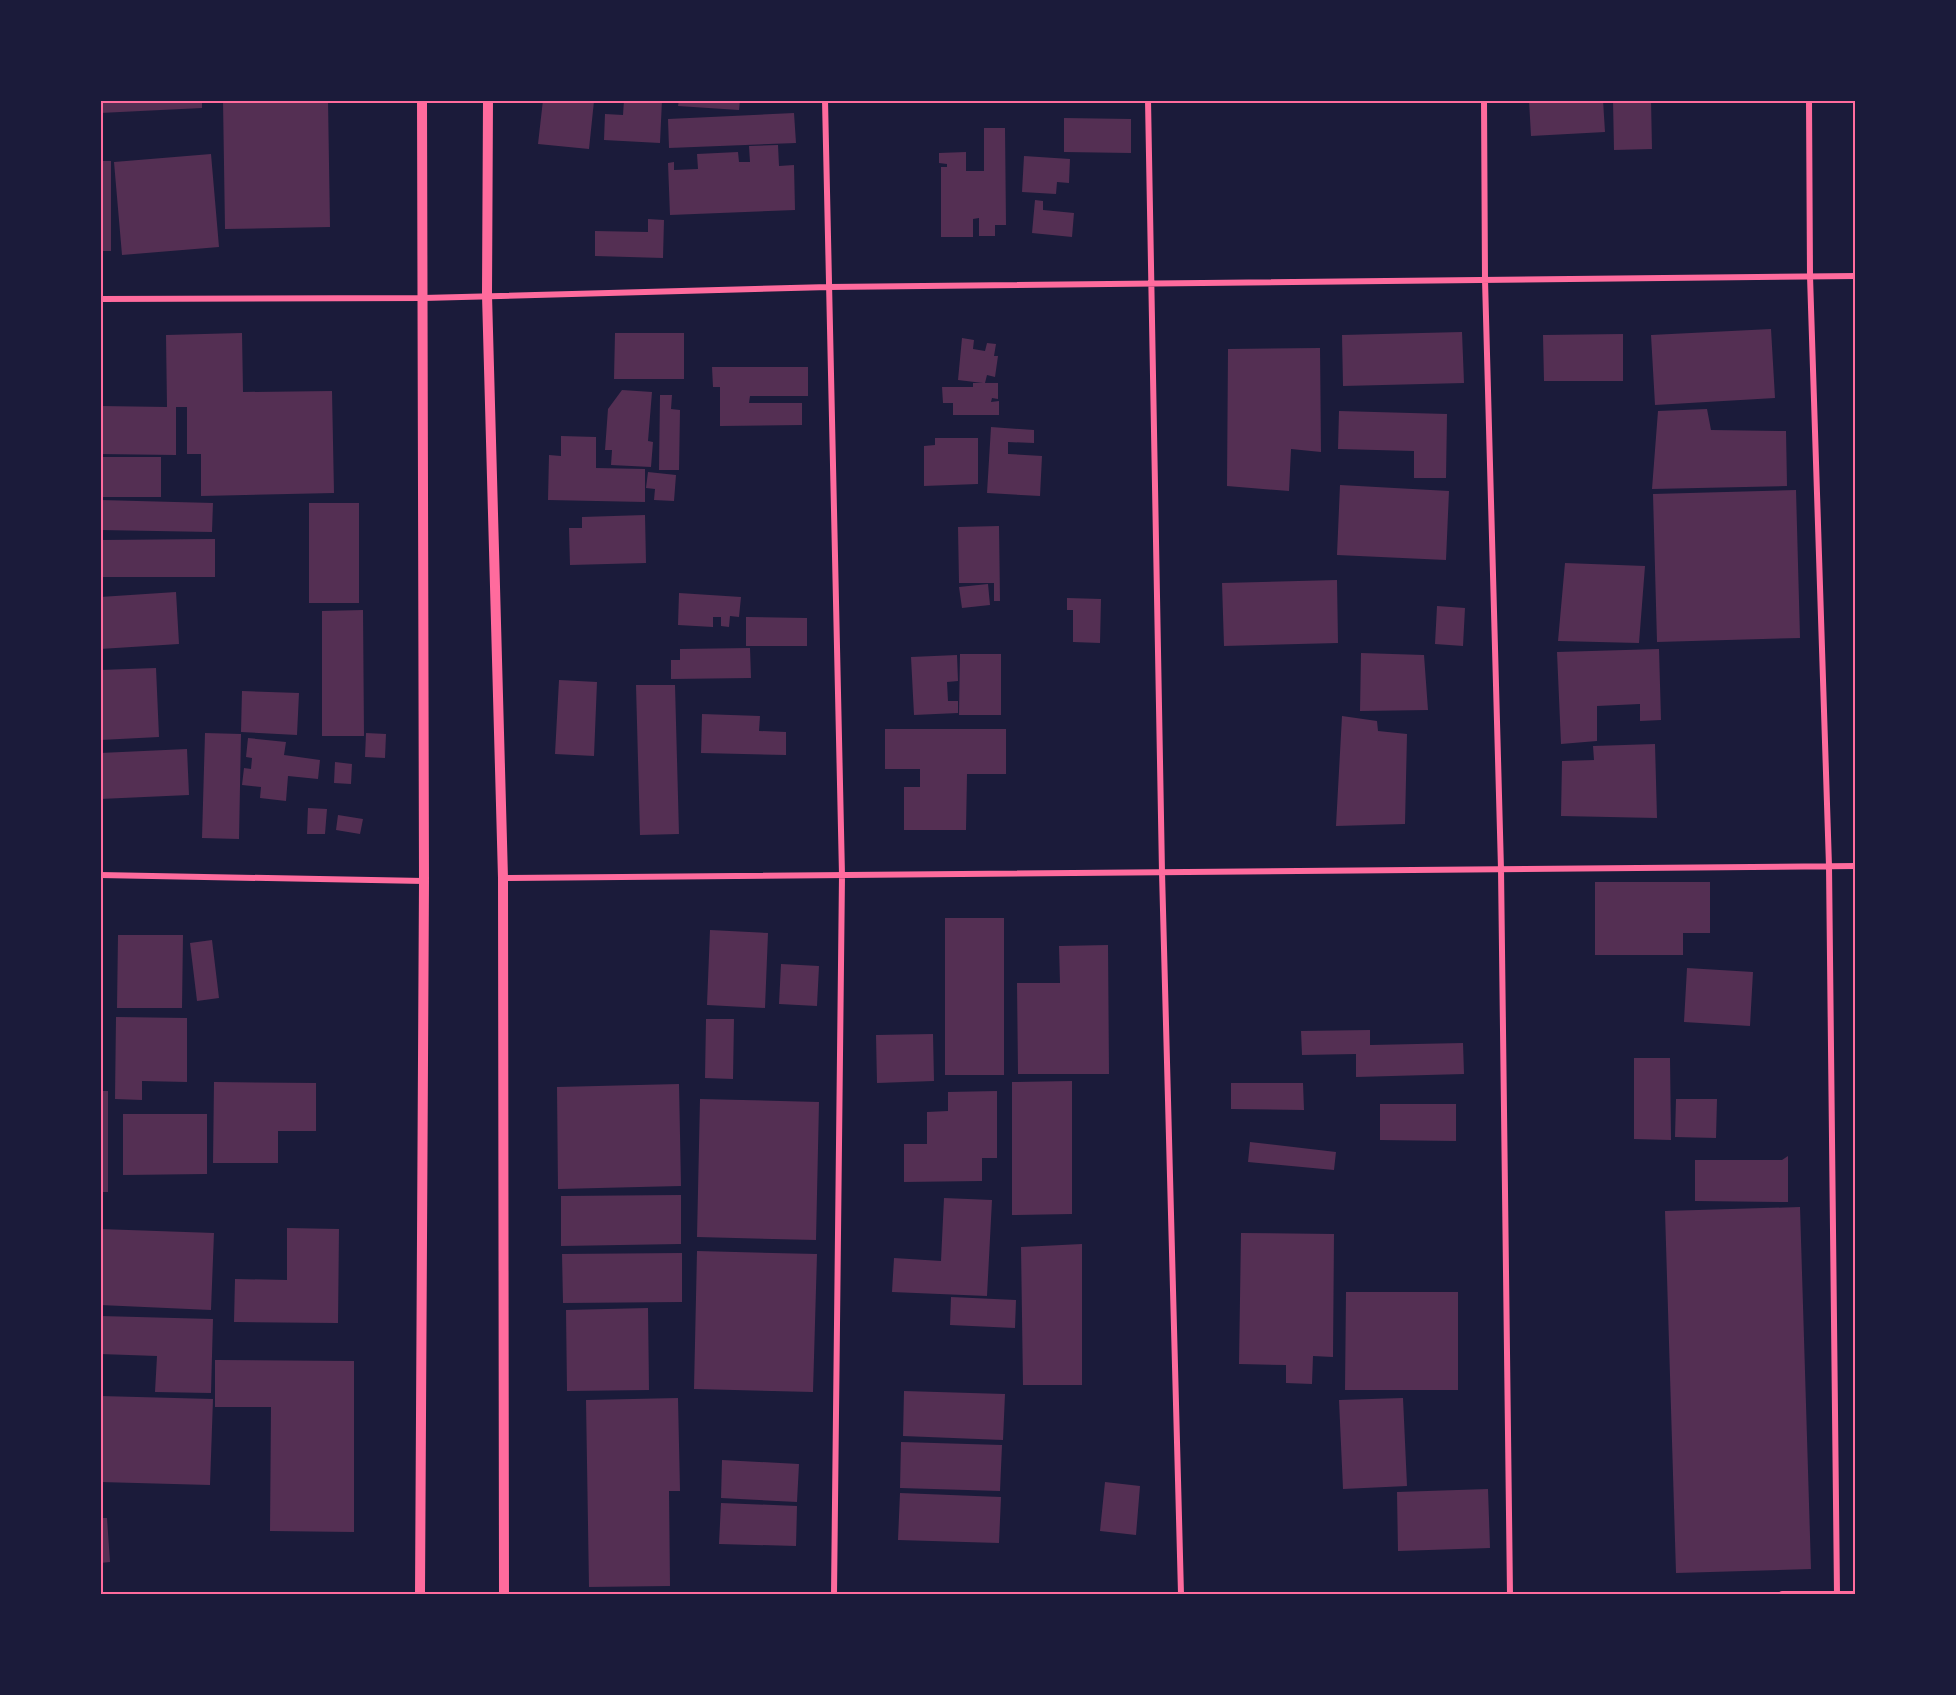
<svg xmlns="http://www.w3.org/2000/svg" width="1956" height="1695" font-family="'Varela Round',sans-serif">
  <rect width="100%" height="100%" fill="#1b1b3a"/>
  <path fill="#542f53" d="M 100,100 L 202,100 L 202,108 L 100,113 Z
    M 223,100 L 328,100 L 330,227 L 225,229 Z
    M 543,100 L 594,101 L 589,149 L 538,144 Z
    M 624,100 L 662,100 L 660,143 L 604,140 L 605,114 L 623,115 Z
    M 679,100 L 740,100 L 739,110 L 678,106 Z
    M 1529,100 L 1603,100 L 1605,132 L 1531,136 Z
    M 1613,100 L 1651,100 L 1652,149 L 1614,150 Z
    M 794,113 L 796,143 L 669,148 L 668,119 Z
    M 1064,118 L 1131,119 L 1131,153 L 1064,152 Z
    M 984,128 L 1005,128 L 1006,225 L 995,225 L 995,236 L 979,236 L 979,218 L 973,219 L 973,237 L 941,237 L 941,167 L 947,167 L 947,164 L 939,163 L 939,153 L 966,152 L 966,171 L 984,171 Z
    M 778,145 L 779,166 L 794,165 L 795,210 L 670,215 L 668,163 L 674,162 L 674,170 L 698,169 L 697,154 L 738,152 L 739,162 L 750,162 L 749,146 Z
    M 211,154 L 219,247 L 122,255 L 114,162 Z
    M 1024,156 L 1070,159 L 1069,183 L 1057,182 L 1056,194 L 1022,192 Z
    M 100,161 L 111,161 L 111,251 L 100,251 Z
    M 1035,200 L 1043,201 L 1043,210 L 1074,213 L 1072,237 L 1032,233 Z
    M 648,219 L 664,220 L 663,258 L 595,256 L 595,231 L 648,232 Z
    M 1771,329 L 1775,398 L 1655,405 L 1651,335 Z
    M 1462,332 L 1464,383 L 1343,386 L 1342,335 Z
    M 242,333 L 243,392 L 332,391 L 334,493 L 201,496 L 201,454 L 187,454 L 187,407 L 176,407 L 176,455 L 100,454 L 100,406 L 167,407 L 166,335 Z
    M 615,333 L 684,333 L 684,379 L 614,379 Z
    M 1623,334 L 1623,381 L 1544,381 L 1543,335 Z
    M 962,338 L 974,340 L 973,349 L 985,351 L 987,343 L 996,344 L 994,356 L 998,356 L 995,377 L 987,375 L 985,383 L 998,383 L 998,399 L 992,398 L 991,402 L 999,401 L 999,415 L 953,415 L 953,403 L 943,403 L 942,387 L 973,387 L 973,383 L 983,383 L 958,380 Z
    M 1320,348 L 1321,452 L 1291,449 L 1289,491 L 1227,486 L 1228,349 Z
    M 712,367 L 808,367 L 808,396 L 750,396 L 749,403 L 802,403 L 802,425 L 720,426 L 720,387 L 713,387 Z
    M 622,390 L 652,392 L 648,441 L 653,442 L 651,467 L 611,465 L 612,450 L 605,450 L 608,409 Z
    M 660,395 L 672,395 L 671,409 L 680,410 L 679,470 L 659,470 Z
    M 1707,409 L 1711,430 L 1786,431 L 1787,486 L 1652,489 L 1658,411 Z
    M 1339,411 L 1447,414 L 1446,478 L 1414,478 L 1414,451 L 1338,449 Z
    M 991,427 L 1034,430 L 1034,443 L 1008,442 L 1008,454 L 1042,456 L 1040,496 L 987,493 Z
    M 561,436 L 596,437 L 596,468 L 645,469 L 645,502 L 548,500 L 549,455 L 561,456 Z
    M 935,438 L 978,438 L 978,484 L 924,486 L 924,446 L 935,445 Z
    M 100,457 L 161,457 L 161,497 L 100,497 Z
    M 648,472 L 676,475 L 674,501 L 654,500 L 655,489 L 646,488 Z
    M 1340,485 L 1449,491 L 1446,560 L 1337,555 Z
    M 1796,490 L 1800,638 L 1657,642 L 1653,494 Z
    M 100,500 L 213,503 L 212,532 L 100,530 Z
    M 309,503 L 359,503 L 359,603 L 309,603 Z
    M 645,515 L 646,563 L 570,565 L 569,528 L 582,528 L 582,517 Z
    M 999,526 L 1000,601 L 994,601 L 994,583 L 959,583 L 958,527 Z
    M 215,539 L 215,577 L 100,577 L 100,540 Z
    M 1565,563 L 1645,566 L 1639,643 L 1558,641 Z
    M 1337,580 L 1338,643 L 1224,646 L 1222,583 Z
    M 988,584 L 990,605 L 962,608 L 959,587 Z
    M 176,592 L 179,644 L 100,649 L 100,597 Z
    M 679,593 L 741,597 L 739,617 L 730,616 L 729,627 L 721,626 L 721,617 L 713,617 L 713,627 L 678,625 Z
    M 1067,598 L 1101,599 L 1100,643 L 1073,642 L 1073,610 L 1067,610 Z
    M 1437,606 L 1465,608 L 1463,646 L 1435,644 Z
    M 363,610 L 364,736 L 322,736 L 322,611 Z
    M 746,617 L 807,618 L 807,646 L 746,646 Z
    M 750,648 L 751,678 L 671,679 L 671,660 L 680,660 L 680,649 Z
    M 1659,649 L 1661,720 L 1640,721 L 1640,704 L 1597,706 L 1597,741 L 1561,744 L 1557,652 Z
    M 1361,653 L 1424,655 L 1428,710 L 1360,711 Z
    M 960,654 L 1001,654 L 1001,715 L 959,715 Z
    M 957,655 L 958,681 L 947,682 L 948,701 L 958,701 L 958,713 L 914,715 L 911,657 Z
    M 156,668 L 159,737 L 100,740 L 100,670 Z
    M 559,680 L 597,682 L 594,756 L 555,754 Z
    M 636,685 L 675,685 L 679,834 L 640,835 Z
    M 242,691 L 299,693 L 297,735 L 241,732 Z
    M 702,714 L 760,716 L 759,731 L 786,732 L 786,755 L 701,753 Z
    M 1342,716 L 1377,721 L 1378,731 L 1407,734 L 1405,824 L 1336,826 Z
    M 885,729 L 1006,729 L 1006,774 L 967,774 L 966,830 L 904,830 L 904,787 L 920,787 L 920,769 L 885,769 Z
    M 205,733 L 241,734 L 239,839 L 202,838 Z
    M 366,733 L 386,734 L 385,758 L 365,757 Z
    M 248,738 L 286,742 L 284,755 L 320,760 L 318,779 L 288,776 L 286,801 L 260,798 L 261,787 L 242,785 L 244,768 L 251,769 L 252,758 L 246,757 Z
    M 1655,744 L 1657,818 L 1561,816 L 1562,761 L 1594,760 L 1593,746 Z
    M 187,749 L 189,795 L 100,799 L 100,753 Z
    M 335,762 L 352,764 L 351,784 L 334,783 Z
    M 308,808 L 327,809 L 325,834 L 307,834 Z
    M 338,815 L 363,819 L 360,834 L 336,830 Z
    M 1595,882 L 1710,882 L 1710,933 L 1683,933 L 1683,955 L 1595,955 Z
    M 945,918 L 1004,918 L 1004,1075 L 945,1075 Z
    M 710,930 L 768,933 L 765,1008 L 707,1005 Z
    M 118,935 L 183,935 L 182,1008 L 117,1008 Z
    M 212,940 L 219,998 L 197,1001 L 190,943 Z
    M 1108,945 L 1109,1074 L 1018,1074 L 1017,983 L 1060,983 L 1059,946 Z
    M 781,964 L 819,966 L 817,1006 L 779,1004 Z
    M 1687,968 L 1753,972 L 1750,1026 L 1684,1022 Z
    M 116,1017 L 187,1018 L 187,1082 L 142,1081 L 142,1100 L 115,1099 Z
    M 706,1019 L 734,1019 L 733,1079 L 705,1078 Z
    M 1370,1030 L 1370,1045 L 1463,1043 L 1464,1074 L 1356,1077 L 1356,1054 L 1302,1055 L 1301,1031 Z
    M 933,1034 L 934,1081 L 877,1083 L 876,1035 Z
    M 1634,1058 L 1670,1058 L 1671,1140 L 1634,1139 Z
    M 1072,1081 L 1072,1214 L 1012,1215 L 1012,1082 Z
    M 214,1082 L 316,1083 L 316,1131 L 278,1131 L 278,1163 L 213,1163 Z
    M 1231,1083 L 1303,1083 L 1304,1110 L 1231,1109 Z
    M 679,1084 L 681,1186 L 558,1189 L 557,1087 Z
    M 100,1091 L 108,1091 L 108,1192 L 100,1192 Z
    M 997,1091 L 997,1158 L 982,1158 L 982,1181 L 904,1182 L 904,1144 L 927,1144 L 927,1112 L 948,1111 L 948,1092 Z
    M 700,1099 L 819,1102 L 816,1240 L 697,1237 Z
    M 1676,1099 L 1717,1099 L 1716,1138 L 1675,1137 Z
    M 1380,1104 L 1456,1104 L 1456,1141 L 1380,1140 Z
    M 123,1114 L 207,1114 L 207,1174 L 123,1175 Z
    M 1250,1142 L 1336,1152 L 1334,1170 L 1248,1162 Z
    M 1788,1156 L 1788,1202 L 1695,1201 L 1695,1160 L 1782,1160 Z
    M 681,1195 L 681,1244 L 561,1246 L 561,1196 Z
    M 944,1198 L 992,1200 L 987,1296 L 892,1292 L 894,1258 L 941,1261 Z
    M 1800,1207 L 1811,1569 L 1676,1573 L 1665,1211 Z
    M 287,1228 L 339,1229 L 338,1323 L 234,1322 L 235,1279 L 287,1280 Z
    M 100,1229 L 214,1233 L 211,1310 L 100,1305 Z
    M 1241,1233 L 1334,1234 L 1333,1357 L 1313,1356 L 1312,1384 L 1286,1383 L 1286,1365 L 1239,1364 Z
    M 1082,1244 L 1082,1385 L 1023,1385 L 1021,1247 Z
    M 697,1251 L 817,1254 L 813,1392 L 694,1389 Z
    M 682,1253 L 682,1302 L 563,1303 L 562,1254 Z
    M 1346,1292 L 1458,1292 L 1458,1390 L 1345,1390 Z
    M 951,1297 L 1016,1300 L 1015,1328 L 950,1325 Z
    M 648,1308 L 649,1390 L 567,1391 L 566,1310 Z
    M 100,1316 L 213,1319 L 211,1393 L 155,1392 L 157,1356 L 100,1354 Z
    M 215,1360 L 354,1361 L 354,1532 L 270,1531 L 271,1407 L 215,1407 Z
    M 904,1391 L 1005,1394 L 1003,1440 L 903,1436 Z
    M 100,1396 L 213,1399 L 210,1485 L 100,1482 Z
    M 678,1398 L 680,1491 L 669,1491 L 670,1586 L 589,1587 L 586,1400 Z
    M 1403,1398 L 1407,1486 L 1343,1489 L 1339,1400 Z
    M 901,1442 L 1002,1445 L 1000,1491 L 900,1488 Z
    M 722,1460 L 799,1464 L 797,1502 L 721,1498 Z
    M 1105,1482 L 1140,1486 L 1136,1535 L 1100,1531 Z
    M 1488,1489 L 1490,1548 L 1398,1551 L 1397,1492 Z
    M 900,1493 L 1001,1497 L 999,1543 L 898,1540 Z
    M 721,1503 L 797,1506 L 796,1546 L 719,1544 Z
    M 100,1518 L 107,1518 L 110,1562 L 100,1563 Z"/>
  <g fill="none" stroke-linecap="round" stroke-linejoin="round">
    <path stroke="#ff6b9d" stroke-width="6" d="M 825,100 L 842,875 L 834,1594
      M 1148,100 L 1162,872 L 1181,1594
      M 1484,100 L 1485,280 L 1501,869 L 1510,1594
      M 1809,100 L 1810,276 L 1829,866 L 1837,1594
      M 100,299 L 423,298 L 829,287 L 1856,276
      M 100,875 L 424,881
      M 503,878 L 1856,866
      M 1782,1594 L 1856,1594"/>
    <path stroke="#ff6b9d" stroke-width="10" d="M 488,100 L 487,295 L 503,878 L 504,1594
      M 420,1594 L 424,881 L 422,100"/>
  </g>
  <rect width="1956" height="1695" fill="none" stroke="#1b1b3a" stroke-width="204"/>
  <rect x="102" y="102" width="1752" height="1491" fill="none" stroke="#ff6b9d" stroke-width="2"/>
</svg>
